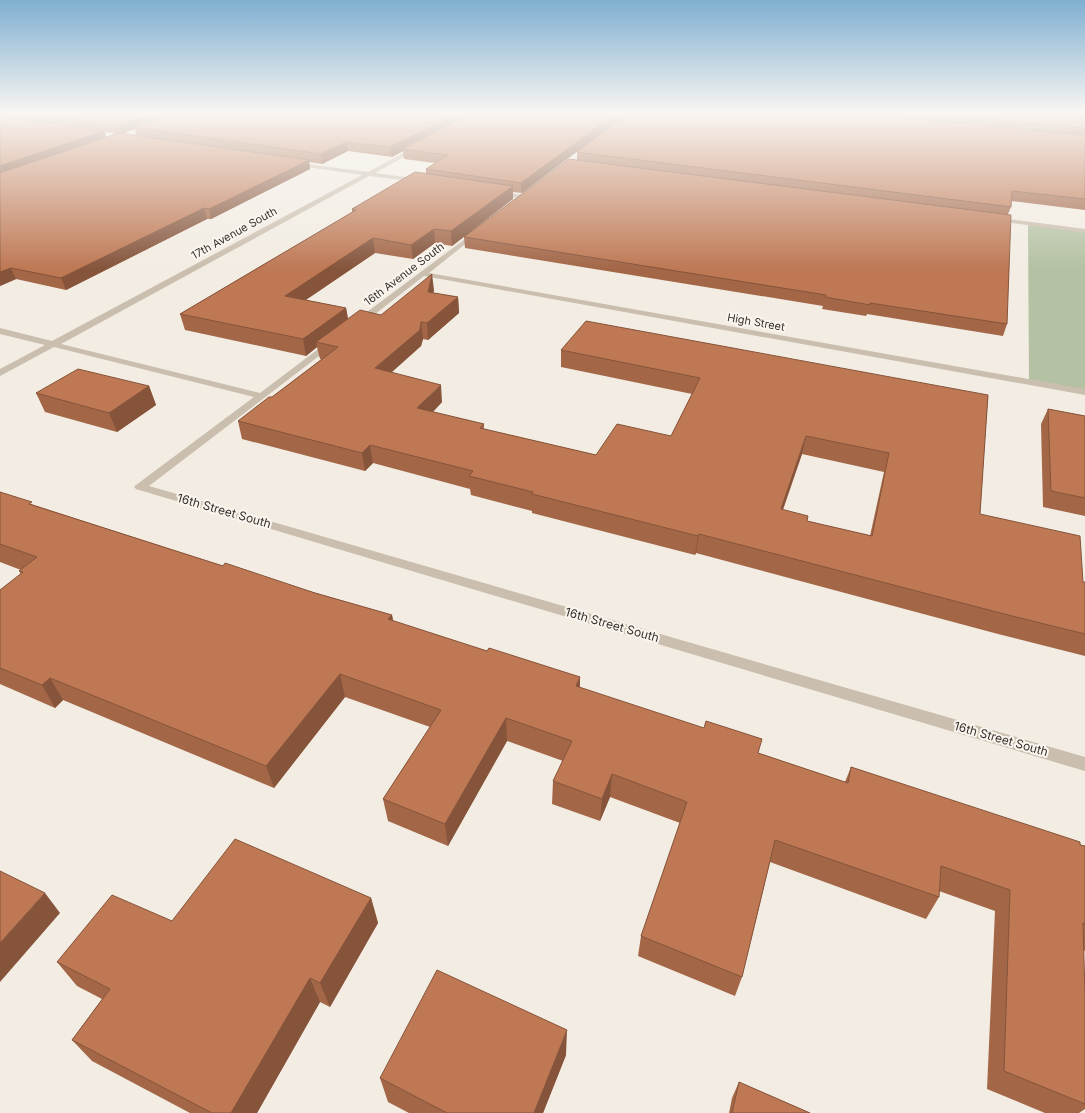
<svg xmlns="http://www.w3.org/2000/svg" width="1085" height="1113" font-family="Inter,sans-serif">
  <rect width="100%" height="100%" fill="#f2ece2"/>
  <path fill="#b4c1a3" d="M 1028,224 L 1085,231 L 1085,392 L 1029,382 Z"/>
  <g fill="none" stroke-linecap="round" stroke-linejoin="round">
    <path fill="#cabeae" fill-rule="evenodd" d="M 418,145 L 420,148 L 375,173 L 419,179 L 421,182 L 369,176 L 61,344 L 260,393 L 329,341 L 332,340 L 336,343 L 149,486 L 1085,757 L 1085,771 L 136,489 L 134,487 L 136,485 L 254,397 L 54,347 L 0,376 L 0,369 L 45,345 L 0,334 L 0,328 L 52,341 L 362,175 L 293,165 L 291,162 L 368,172 Z
      M 496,191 L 523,195 L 526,197 L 523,199 L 494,194 L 493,193 Z
      M 993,217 L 1085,229 L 1085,233 L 991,220 L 991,218 Z
      M 477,230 L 479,231 L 479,233 L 429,273 L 1085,389 L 1085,395 L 424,276 L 361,325 L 355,325 L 355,321 Z"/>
  </g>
  <path fill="#a36748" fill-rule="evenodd" d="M 0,114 L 627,114 L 522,193 L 513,192 L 513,199 L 452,246 L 435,243 L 413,259 L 375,253 L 306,300 L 346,308 L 348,319 L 381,315 L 434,290 L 433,293 L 458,297 L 459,313 L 428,340 L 423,339 L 421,346 L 392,372 L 442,402 L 433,412 L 484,424 L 484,429 L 596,455 L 671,436 L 692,394 L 561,367 L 561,350 L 988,395 L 980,514 L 1083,582 L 1085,582 L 1085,656 L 998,634 L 696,553 L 695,555 L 532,513 L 532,511 L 471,495 L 470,489 L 373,463 L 365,471 L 242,439 L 238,421 L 272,397 L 322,359 L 320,359 L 317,347 L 306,356 L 185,330 L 180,314 L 352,212 L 352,209 L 426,174 L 426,169 L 435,163 L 404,159 L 403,151 L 392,157 L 348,151 L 322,164 L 309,162 L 310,169 L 211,219 L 207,219 L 66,290 L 16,279 L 0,286 ZM 135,129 L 136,135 L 123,133 ZM 105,132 L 117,134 L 106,137 ZM 802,454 L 884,472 L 870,536 L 807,521 L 783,510 Z
    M 627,114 L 1085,114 L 1085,210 L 1011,201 L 1011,207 L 1008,214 L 1007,324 L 1003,336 L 867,314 L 866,316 L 822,309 L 823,306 L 465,248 L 464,237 L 577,160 L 577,152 Z
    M 149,386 L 156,405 L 117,432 L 45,412 L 36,393 Z
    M 1048,409 L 1085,416 L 1085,516 L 1043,507 L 1041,424 Z
    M 0,492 L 34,505 L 223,566 L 392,615 L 393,621 L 487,651 L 580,677 L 580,688 L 758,753 L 845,782 L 851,767 L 1085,846 L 1085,951 L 1083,950 L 1085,996 L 1085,1109 L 1079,1113 L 1045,1113 L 987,1089 L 995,911 L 939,891 L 939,897 L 926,919 L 770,862 L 742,977 L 735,996 L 638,956 L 641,936 L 680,823 L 610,797 L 600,821 L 552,804 L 553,781 L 563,761 L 507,741 L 448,846 L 388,821 L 383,799 L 430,727 L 345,697 L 274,788 L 63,700 L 55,708 L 0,684 L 0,590 L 21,574 L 19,571 L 21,570 L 0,562 Z
    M 371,898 L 378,923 L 330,1007 L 320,1002 L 257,1113 L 190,1113 L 92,1061 L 72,1040 L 102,999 L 77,986 L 57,962 L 172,921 Z
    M 566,1055 L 543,1113 L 409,1113 L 388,1102 L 380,1078 Z
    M 739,1082 L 810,1113 L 729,1113 L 732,1098 Z"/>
  <path fill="#85543b" d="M 154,114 L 182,114 L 134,127 L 135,129 L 121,134 L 118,125 Z
    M 456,114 L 473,114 L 403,149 L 403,151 L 392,157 L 390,147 Z
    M 615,114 L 627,114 L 522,193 L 521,183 Z
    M 104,131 L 107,140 L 0,177 L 0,166 Z
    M 346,142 L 348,151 L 322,164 L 321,154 Z
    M 309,160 L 310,169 L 211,219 L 209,209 Z
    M 513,186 L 513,199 L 452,246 L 451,231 Z
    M 204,208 L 207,219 L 66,290 L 61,278 Z
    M 434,229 L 435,243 L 413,259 L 411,245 Z
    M 373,238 L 375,253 L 289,311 L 285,296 Z
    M 11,268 L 16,279 L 0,286 L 0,272 Z
    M 432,274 L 434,290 L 430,307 L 428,292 Z
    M 458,297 L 459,313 L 428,340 L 427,323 Z
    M 346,308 L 349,324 L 316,342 L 317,347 L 306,356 L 303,339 Z
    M 421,322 L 423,339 L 421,346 L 377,385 L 375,368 Z
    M 441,385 L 442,402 L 419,426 L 417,408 Z
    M 149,386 L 156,405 L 117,432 L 109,413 Z
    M 806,436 L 802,454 L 776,528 L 781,509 Z
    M 370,445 L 373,463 L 365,471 L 362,453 Z
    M 699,534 L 696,553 L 695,555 L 698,536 Z
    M 392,615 L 396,637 L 388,619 Z
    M 340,674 L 345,697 L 274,788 L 266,766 Z
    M 580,677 L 579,700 L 576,686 Z
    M 50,678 L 63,700 L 55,708 L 42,685 Z
    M 506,718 L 507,741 L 448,846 L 445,824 Z
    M 612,774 L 610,797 L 600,821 L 602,799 Z
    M 45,893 L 60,913 L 0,982 L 0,943 Z
    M 371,898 L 378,923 L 330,1007 L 320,983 Z
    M 310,978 L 320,1002 L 257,1113 L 231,1113 Z
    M 567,1030 L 566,1055 L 543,1113 L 534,1113 Z"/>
  <path fill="#be7854" stroke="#85543b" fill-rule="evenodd" d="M 38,114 L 154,114 L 118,125 Z
    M 173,114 L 456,114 L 390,147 L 346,142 L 321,154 L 134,127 Z
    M 470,114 L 615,114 L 521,183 L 426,169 L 448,155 L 403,149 Z
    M 627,114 L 868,114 L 1085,135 L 1085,199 L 1012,191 L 1011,207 L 577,152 Z
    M 928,114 L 1085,114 L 1085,128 Z
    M 0,116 L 104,131 L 0,166 Z
    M 119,133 L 309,160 L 209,209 L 204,208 L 61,278 L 11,268 L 0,272 L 0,173 Z
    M 569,159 L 1011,215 L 1007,324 L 870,303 L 870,305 L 825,297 L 826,295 L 464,237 Z
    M 415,172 L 513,186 L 451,231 L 434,229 L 411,245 L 373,238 L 285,296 L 346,308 L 303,339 L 180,314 L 356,210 L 352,209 Z
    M 432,274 L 428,292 L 458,297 L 427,323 L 421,322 L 420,330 L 375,368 L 441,385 L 417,408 L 484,424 L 480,428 L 596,455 L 617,424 L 671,436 L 700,378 L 561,350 L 586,321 L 988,395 L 980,514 L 1080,536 L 1083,582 L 1085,582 L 1085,634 L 1008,615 L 699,534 L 698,536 L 532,494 L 533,492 L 469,476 L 473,471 L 370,445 L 362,453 L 238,421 L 269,397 L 272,397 L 338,347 L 316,342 L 360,310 L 381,315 ZM 806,436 L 889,453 L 872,536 L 807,521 L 808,516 L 781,509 Z
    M 78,369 L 149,386 L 109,413 L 36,393 Z
    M 1048,409 L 1085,416 L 1085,498 L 1051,491 Z
    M 0,492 L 32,502 L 29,504 L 223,566 L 225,563 L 315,593 L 392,615 L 388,619 L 487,651 L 489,648 L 580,677 L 576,686 L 704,728 L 706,721 L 762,739 L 758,753 L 848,783 L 851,767 L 1080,842 L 1080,845 L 1085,846 L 1085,924 L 1083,923 L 1085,995 L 1085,1104 L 1004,1071 L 1010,890 L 941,866 L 939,897 L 775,840 L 742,977 L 641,936 L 687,802 L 612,774 L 602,799 L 553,781 L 572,741 L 506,718 L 445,824 L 383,799 L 441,710 L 340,674 L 266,766 L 50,678 L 42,685 L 0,668 L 0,590 L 23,572 L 19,571 L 37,557 L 0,544 Z
    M 235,839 L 371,898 L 320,983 L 310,978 L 231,1113 L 212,1113 L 72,1040 L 110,989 L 57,962 L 112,895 L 172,921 Z
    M 0,871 L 45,893 L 0,943 Z
    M 437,970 L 567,1030 L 534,1113 L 447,1113 L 380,1078 Z
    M 739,1082 L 810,1113 L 732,1113 Z"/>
  <linearGradient id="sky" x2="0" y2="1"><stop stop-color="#7fafd1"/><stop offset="0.42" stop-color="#f9f6f2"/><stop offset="1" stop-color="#f9f6f2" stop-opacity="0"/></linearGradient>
  <rect width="1085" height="269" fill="url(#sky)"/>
  <g text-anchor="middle" stroke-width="4" stroke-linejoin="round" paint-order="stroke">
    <g font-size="11" fill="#3a322c" stroke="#faf6ef">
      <text transform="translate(234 233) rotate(-29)" y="4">17th Avenue South</text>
      <text transform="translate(404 274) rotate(-37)" y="4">16th Avenue South</text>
      <text transform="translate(756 322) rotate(10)" y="4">High Street</text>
    </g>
    <g font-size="12" fill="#3a322c" stroke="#faf6ef">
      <text transform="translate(224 511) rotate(16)" y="4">16th Street South</text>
      <text transform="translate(612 625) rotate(16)" y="4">16th Street South</text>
      <text transform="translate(1001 739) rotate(16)" y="4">16th Street South</text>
    </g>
  </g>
</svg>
